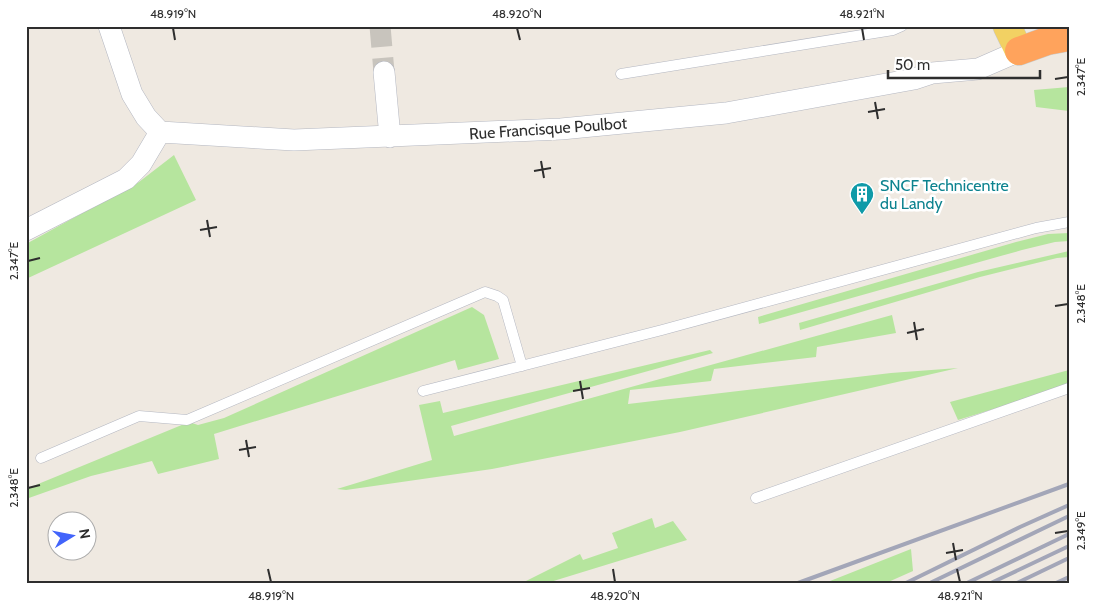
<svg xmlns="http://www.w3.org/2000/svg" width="1095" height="609" font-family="Cabin,sans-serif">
  <rect width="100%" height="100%" fill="#efe9e1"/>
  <path fill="#b6e59e" d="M 1069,87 L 1069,111 L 1036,107 L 1034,90 Z
    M 174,155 L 196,200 L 26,279 L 26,244 L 139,182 Z
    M 1069,233 L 1069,241 L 1055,242 L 1022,250 L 759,324 L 758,317 L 1016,242 L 1048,234 Z
    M 1069,251 L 1069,257 L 1057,258 L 980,277 L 800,330 L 799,323 L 978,272 Z
    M 472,307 L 484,315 L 499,359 L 458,370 L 455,360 L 214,434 L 219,459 L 158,474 L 152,461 L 91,476 L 26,499 L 26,489 L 189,422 L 198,425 L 224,418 Z
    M 892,315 L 896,333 L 817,347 L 816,357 L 714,369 L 711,381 L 630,390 L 628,404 L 891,373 L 958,368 L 680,432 L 492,469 L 346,490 L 337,489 L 432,460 L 419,405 L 440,401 L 443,413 L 710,350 L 713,353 L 451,426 L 454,436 Z
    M 1069,370 L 1069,386 L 958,420 L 950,402 Z
    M 652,518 L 655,528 L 673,521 L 687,540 L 547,583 L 522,583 L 580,554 L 583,560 L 618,548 L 612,533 Z
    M 911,549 L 913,571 L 886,583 L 825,583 Z"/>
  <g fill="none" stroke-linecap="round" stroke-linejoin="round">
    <path stroke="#c8c4bd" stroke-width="21" stroke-dasharray="21 11" stroke-linecap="butt" d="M 380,26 L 384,72"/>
    <g stroke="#b4b7c1" stroke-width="11">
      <path id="service" d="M 621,74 L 893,30 L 902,26
        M 423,391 L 662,330 L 1036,228 L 1069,222
        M 41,458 L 139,416 L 187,420 L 485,292 L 497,296 L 503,300 L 522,366
        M 756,498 L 1069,388"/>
    </g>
    <g stroke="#b4b7c1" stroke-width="22">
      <path id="minor" d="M 109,26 L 132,94 L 146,117 L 160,132 L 294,140 L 561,129 L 726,113 L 914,79 L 932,73 L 978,69 L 1019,51
        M 384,72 L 390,137
        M 26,230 L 126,179 L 141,164 L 160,132"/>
    </g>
    <g stroke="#c9c9c9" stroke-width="29">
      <path id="primary" d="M 1007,26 L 1019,51"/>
    </g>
    <g stroke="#c9c9c9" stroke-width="29">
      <path id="motorway" d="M 1019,51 L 1047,41 L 1069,37"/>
    </g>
    <use href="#service" stroke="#fff" stroke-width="10"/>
    <use href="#minor" stroke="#fff" stroke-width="21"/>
    <use href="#primary" stroke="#f2d163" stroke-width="28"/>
    <use href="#motorway" stroke="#ffa35c" stroke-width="28"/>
    <path stroke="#a3a6b8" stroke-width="4" d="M 798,583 L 1069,484
      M 906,583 L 1020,527 L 1069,505
      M 930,583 L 1069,516
      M 967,583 L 1069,534
      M 991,583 L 1069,546
      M 1017,583 L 1069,558
      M 1056,583 L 1069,577"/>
  </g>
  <path fill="none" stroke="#2e2e2e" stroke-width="2" d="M 173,28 L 175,40M 517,28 L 520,40M 862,28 L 864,40M 1055,79 L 1068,77M 875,102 L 878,119M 868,112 L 885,109M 541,161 L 544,178M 534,171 L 551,168M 207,220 L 210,237M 200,230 L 217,227M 28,261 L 40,258M 1055,306 L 1068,304M 914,322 L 917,340M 907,333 L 924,329M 580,381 L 583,399M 573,391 L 590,388M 246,440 L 249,457M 239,450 L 256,447M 28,488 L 40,485M 1055,533 L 1068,531M 953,543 L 956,560M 946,553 L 963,550M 268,569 L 271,582M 613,569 L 615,582M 957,569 L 960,582"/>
  <defs>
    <g id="building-pin" transform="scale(1.25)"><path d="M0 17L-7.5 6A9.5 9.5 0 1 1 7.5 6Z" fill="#0f9aa8" stroke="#fff"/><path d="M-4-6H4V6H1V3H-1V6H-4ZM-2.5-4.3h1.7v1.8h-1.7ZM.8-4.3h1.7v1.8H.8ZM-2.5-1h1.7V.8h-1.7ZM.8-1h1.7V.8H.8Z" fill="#fff"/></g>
  </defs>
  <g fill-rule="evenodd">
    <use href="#building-pin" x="862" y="194"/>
  </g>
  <g text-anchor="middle" stroke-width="5" stroke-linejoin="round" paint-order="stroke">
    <g font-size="16" fill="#2e2e2e" stroke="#fff">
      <text transform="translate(548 128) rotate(-4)" y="6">Rue Francisque Poulbot</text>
    </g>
    <g font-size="16" fill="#0d838f" stroke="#fff" text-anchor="start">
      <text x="880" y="191">SNCF Technicentre<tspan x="880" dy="18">du Landy</tspan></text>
    </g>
  </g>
  <rect width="1095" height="609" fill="none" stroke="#ffffff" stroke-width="55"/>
  <g transform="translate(72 536) rotate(80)"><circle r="24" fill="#ffffff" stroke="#ababab"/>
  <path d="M0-4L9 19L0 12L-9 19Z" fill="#4264fb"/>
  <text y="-8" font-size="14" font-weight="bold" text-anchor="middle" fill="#2e2e2e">N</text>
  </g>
  <path d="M888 70v8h152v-8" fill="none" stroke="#2e2e2e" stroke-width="2.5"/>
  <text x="895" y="70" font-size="15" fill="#2e2e2e" stroke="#ffffff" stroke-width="4" paint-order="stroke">50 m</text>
  <rect x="28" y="28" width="1040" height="554" fill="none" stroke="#2e2e2e" stroke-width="2"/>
  <g font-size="12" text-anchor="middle" fill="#2e2e2e">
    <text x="173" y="18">48.919°N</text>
    <text x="517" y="18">48.920°N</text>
    <text x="862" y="18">48.921°N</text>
    <text transform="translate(1081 77) rotate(-90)" y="4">2.347°E</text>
    <text transform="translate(14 261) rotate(-90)" y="4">2.347°E</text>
    <text transform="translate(1081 304) rotate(-90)" y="4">2.348°E</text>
    <text transform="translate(14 488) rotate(-90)" y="4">2.348°E</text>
    <text transform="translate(1081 531) rotate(-90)" y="4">2.349°E</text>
    <text x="271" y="600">48.919°N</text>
    <text x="615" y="600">48.920°N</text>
    <text x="960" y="600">48.921°N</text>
  </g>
</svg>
